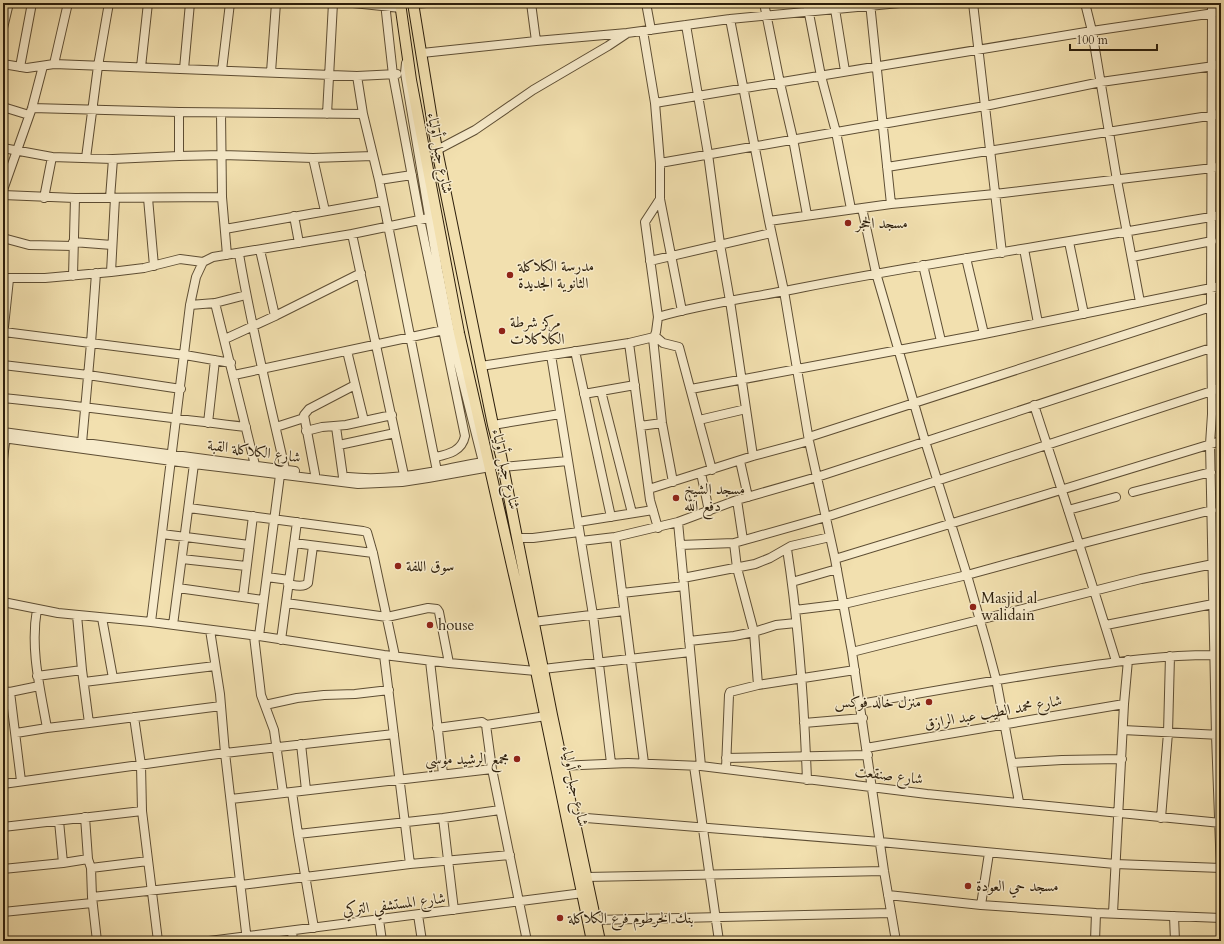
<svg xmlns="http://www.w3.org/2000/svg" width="1224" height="944" font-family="Cardo,Amiri,serif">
  <rect width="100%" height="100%" fill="#f2e0af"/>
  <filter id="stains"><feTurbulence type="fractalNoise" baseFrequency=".005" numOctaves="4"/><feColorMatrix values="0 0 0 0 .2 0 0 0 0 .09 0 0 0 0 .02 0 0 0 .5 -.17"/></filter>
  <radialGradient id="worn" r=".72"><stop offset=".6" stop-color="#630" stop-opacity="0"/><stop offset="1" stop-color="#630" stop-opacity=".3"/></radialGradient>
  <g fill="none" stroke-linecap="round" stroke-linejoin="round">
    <g stroke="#5e4e34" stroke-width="10">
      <path id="minor" d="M 353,3 L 401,8
        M 385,3 L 393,75 L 420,219 L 465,436 C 462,451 449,454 436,457
        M 531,3 L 536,41
        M 646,3 L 651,30
        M 764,3 L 780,83 L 793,139 L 807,215
        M 807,3 L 821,76 L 836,132 L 851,209
        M 870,3 L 891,204
        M 973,3 L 1002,253
        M 1085,3 L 1092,31 L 1117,180 L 1140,302
        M 1212,3 L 1211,307 L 1212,414 L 1210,444 L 1216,735 L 1221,872
        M 413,4 L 426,3
        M 835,9 L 845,71
        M 730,19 L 769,221 L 784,291 L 809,441 L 835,559 L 852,652 L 884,871 L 896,941
        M 686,25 L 708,154 L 720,244 L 730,301 L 753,456
        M 3,28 L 9,3
        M 643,31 L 655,103 L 660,163 L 660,199 L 682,311
        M 422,53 L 536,41 L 627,33 L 730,19 L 900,3
        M 406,63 L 405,73 L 438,269 L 450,331 L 483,462
        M 3,64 L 27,68 L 54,64 L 357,76 L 397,74
        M 54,64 L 68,3
        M 20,67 L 32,3
        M 141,67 L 148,3
        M 184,69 L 190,3
        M 222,70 L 230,3
        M 271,72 L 276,3
        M 357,76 L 363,114 L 379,180 L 437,471
        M 655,103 L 1092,31 L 1221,12
        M 3,107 L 29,115
        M 32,108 L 179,112 L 363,114
        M 221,113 L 222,197 L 227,255
        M 327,114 L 333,3
        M 3,148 L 52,157 L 113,159 L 179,156 L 222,155 L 313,158 L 373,156
        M 437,150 L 475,130 L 533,90 L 608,46 L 626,34
        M 179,156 L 179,112
        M 86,158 L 98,66 L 109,3
        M 313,158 L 325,211
        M 660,163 L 985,106 L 1101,82 L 1221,65
        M 887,167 L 1221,114
        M 379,180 L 412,175
        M 3,190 L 32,108 L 43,66
        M 3,195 L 75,198 L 222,197
        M 44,198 L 52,157
        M 110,198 L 113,159
        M 148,198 L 154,266
        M 862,208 L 876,273 L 925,441 L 967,575 L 987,645 L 996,679 L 1019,802
        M 294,216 L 299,243
        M 769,221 L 891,204 L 995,194 L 1221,167
        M 225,229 L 383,201
        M 352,234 L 404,475
        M 3,238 L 29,245 L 73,246
        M 73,242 L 112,245
        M 1069,242 L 1084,314
        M 1024,249 L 1038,323
        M 260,250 L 275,316
        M 239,254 C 251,326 269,398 285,469
        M 1132,257 L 1212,241
        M 966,258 L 984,334
        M 650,261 L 771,233
        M 923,265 L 941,341
        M 111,272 L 115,198
        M 73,276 L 75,198
        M 3,278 L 45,278 L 111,272 L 144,268 L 180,259 L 203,262
        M 215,303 L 255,465
        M 190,305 L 215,303 L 246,295
        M 658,317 C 703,304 749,298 795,289 C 936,261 1079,241 1221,215
        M 4,332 L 185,355 L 231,363
        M 3,336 L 9,279
        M 655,336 L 663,343 L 679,347 L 712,470
        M 653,338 L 662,423 L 673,482
        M 225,339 L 275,316 L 361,273
        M 629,343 L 650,500 L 658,528
        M 347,351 L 364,421
        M 575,351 L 611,517
        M 551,355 L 581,541 L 615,537 L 678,522 L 737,500 L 817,477 L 1211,348
        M 3,365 L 88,375 L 181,389
        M 481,366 L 629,343 L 654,337 L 656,332 L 658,317 L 645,222 L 660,199
        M 234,375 L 444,330
        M 691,389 L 984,334 L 1221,286
        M 601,391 L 632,513
        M 584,394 L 635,385
        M 3,398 C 84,406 165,418 246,427
        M 1034,405 C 1062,491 1090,576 1116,661
        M 699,420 L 746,409
        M 208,423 L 215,360
        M 493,425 L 560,414
        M 640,426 L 662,423
        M 276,427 L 304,418
        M 336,427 L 343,477
        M 306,431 L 322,427 L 346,425 L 392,415
        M 3,432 L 295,471
        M 809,437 L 1211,307
        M 3,438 L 194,464 L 358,484 L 402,482 L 428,478 L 490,467 L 502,462
        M 82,443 L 91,343 L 96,273
        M 339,445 L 395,433
        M 3,459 L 6,435
        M 740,461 L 748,497
        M 503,467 L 568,461
        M 701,473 L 709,511
        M 315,474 L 304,415 L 309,409 L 355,385
        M 348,477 C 375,480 404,477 431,472 C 449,469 467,464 485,462
        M 649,489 L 753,456 L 809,441
        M 1133,492 L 1211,472
        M 737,500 L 743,540
        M 189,508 L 363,531 L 367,532 L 373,553 L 395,656
        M 1068,510 L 1116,497
        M 578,522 L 653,510
        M 678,522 L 701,766
        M 162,534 L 249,545
        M 615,537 L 644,763
        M 517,538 L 533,538 L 579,532
        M 581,541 L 593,615 L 611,763
        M 294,543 L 373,553
        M 680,545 L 734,543
        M 1213,546 L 1221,545
        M 787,549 C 799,625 804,702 807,780
        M 182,559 L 246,566
        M 835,559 L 1221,441
        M 267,577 L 289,580
        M 683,578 L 755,564 L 770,558 L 791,546 L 830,537
        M 792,582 L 837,569
        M 288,584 C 294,585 303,588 308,583 L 313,546
        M 178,588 L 263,600
        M 622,593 L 684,586
        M 243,597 L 253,516
        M 3,602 L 58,613 L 151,622 L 259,636 L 384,655 L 449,663 L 536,671
        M 286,603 L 387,617 L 428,608 L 437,609 L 439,612 L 449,663
        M 37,609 C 30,649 40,688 47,728
        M 795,610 L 844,604 L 967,575 L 1080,544 L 1212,510
        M 77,615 L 82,670 L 89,723
        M 102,618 L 113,678
        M 151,622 L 190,305 L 196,277 L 203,262 L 213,257 L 352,234 L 429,218
        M 533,622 L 624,611
        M 173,625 L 194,464
        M 1106,625 L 1213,604
        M 210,630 L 220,694 L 225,753 L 247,941
        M 254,636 L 261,695 L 274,730 L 283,793
        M 259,636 L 280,475
        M 281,640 L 297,522
        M 689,641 L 734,636 L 754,632 L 776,625 L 796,623
        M 852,652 L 1141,579 L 1213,564
        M 384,655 L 410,864
        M 430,661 L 443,774
        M 543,669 L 690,652
        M 37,676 L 82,670
        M 84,682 L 215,666
        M 758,685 L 754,632 L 737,568 L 734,543 L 826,517 L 1221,388
        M 3,691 L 10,692 L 39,686
        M 10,692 L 21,781
        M 860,704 C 927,692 994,680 1061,670 C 1114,662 1167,654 1221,655
        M 265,705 L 297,698 L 324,695 L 355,694 L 389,690
        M 134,717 L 141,765 L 142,811 L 158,941
        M 804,723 L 863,718
        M 486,725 L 546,716
        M 437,728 L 482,722 L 486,725 L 492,769 L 527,941
        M 1123,730 L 1220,735
        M 16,733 L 47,728 L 89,723 L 221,706
        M 301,744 L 306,790
        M 866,748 L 1124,704
        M 726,758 L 868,755
        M 1012,763 L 1062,760 L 1122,759
        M 558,766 L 628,763 L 701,766 L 927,794 L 1221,823
        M 694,766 L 719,941
        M 726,768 L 729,695 L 730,692 L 758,685 L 855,670
        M 3,784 L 225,753 L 394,734
        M 292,792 L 298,834 L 314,928
        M 231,799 L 492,769
        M 85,817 L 88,859 L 91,868 L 92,897 L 97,941
        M 574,817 L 880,842 L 1115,864 L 1221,868
        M 443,818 L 454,910
        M 1161,818 L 1168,733 L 1170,656
        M 59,821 L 63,863
        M 3,827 L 142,811
        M 298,834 L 443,818 L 500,810
        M 91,868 L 148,861
        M 3,869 L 63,863 L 88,859
        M 586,877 L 884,871
        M 241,885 L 410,864 L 510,855
        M 888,895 L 981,905 L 1096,913 L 1221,918
        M 92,897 L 240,881
        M 981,905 L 989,853
        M 3,912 L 92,903
        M 1113,913 L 1124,704 L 1128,660
        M 418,915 L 422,941
        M 1174,916 L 1175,941
        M 379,920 L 382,941
        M 595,920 L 891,913
        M 292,931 L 293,941
        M 209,941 L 583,893
        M 1095,941 L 1096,913"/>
    </g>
    <g stroke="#2c1e0b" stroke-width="12">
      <path id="major" d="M 400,3 L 411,80 L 459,333 L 536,671 L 592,941
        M 413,3 L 437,150 L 493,425 L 501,456 L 552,715 L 600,941"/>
    </g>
    <use href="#minor" stroke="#f7ebcb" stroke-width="8"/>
    <use href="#major" stroke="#f2e0af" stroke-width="10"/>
  </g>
  <g fill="#8f2418" stroke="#f7ebcb" stroke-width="1.5">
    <circle cx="848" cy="223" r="4"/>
    <circle cx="510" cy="275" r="4"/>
    <circle cx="502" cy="331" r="4"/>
    <circle cx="676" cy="498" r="4"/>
    <circle cx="398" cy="566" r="4"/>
    <circle cx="973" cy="607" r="4"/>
    <circle cx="430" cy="625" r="4"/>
    <circle cx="929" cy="702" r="4"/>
    <circle cx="517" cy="759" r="4"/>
    <circle cx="968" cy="886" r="4"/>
    <circle cx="560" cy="918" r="4"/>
  </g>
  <g text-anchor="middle" stroke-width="3" stroke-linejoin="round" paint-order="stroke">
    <g font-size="15" fill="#2c1e0b" stroke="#f7ebcb">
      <text transform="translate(440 153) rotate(79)" y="5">شارع جبل أولياء</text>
      <text transform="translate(254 451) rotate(8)" y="5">شارع الكلاكلة القبة</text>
      <text transform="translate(506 469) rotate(77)" y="5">شارع جبل أولياء</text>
      <text transform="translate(993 712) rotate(-10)" y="5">شارع محمد الطيب عبد الرازق</text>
      <text transform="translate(889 775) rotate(7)" y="5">شارع صنقعت</text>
      <text transform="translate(575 786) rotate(78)" y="5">شارع جبل أولياء</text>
      <text transform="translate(394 904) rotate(-7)" y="5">شارع المستشفي التركي</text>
    </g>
    <g font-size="15" fill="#2c1e0b" stroke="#f7ebcb" text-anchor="start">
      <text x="856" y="228">مسجد الحجر</text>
      <text x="518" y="271">مدرسة الكلاكلة<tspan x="518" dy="17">الثانوية الجديدة</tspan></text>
      <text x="510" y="327">مركز شرطة<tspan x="510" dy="17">الكلاكلات</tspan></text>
      <text x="684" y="494">مسجد الشيخ<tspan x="684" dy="17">دفع الله</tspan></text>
      <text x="406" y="571">سوق اللفة</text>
      <text x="981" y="603">Masjid al<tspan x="981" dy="17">walidain</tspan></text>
      <text x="438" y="630">house</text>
      <text x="921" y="707" text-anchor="end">منزل خالد فوكس</text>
      <text x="509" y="764" text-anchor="end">مجمع الرشيد موسي</text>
      <text x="976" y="891">مسجد حي العودة</text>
      <text x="568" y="923">بنك الخرطوم فرع الكلاكلة</text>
    </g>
  </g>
  <rect width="1224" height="944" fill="none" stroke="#f2e0af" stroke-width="16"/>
  <rect x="4" y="4" width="1216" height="936" fill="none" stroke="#2c1e0b" stroke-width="2"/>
  <rect x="8" y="8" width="1208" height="928" fill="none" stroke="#2c1e0b"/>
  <path d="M1070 44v6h87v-6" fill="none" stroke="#2c1e0b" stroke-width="2"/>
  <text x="1076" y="44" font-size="12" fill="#2c1e0b" stroke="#f7ebcb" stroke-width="3" paint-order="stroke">100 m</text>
  <rect width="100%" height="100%" filter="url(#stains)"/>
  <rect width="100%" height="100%" fill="url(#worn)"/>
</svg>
